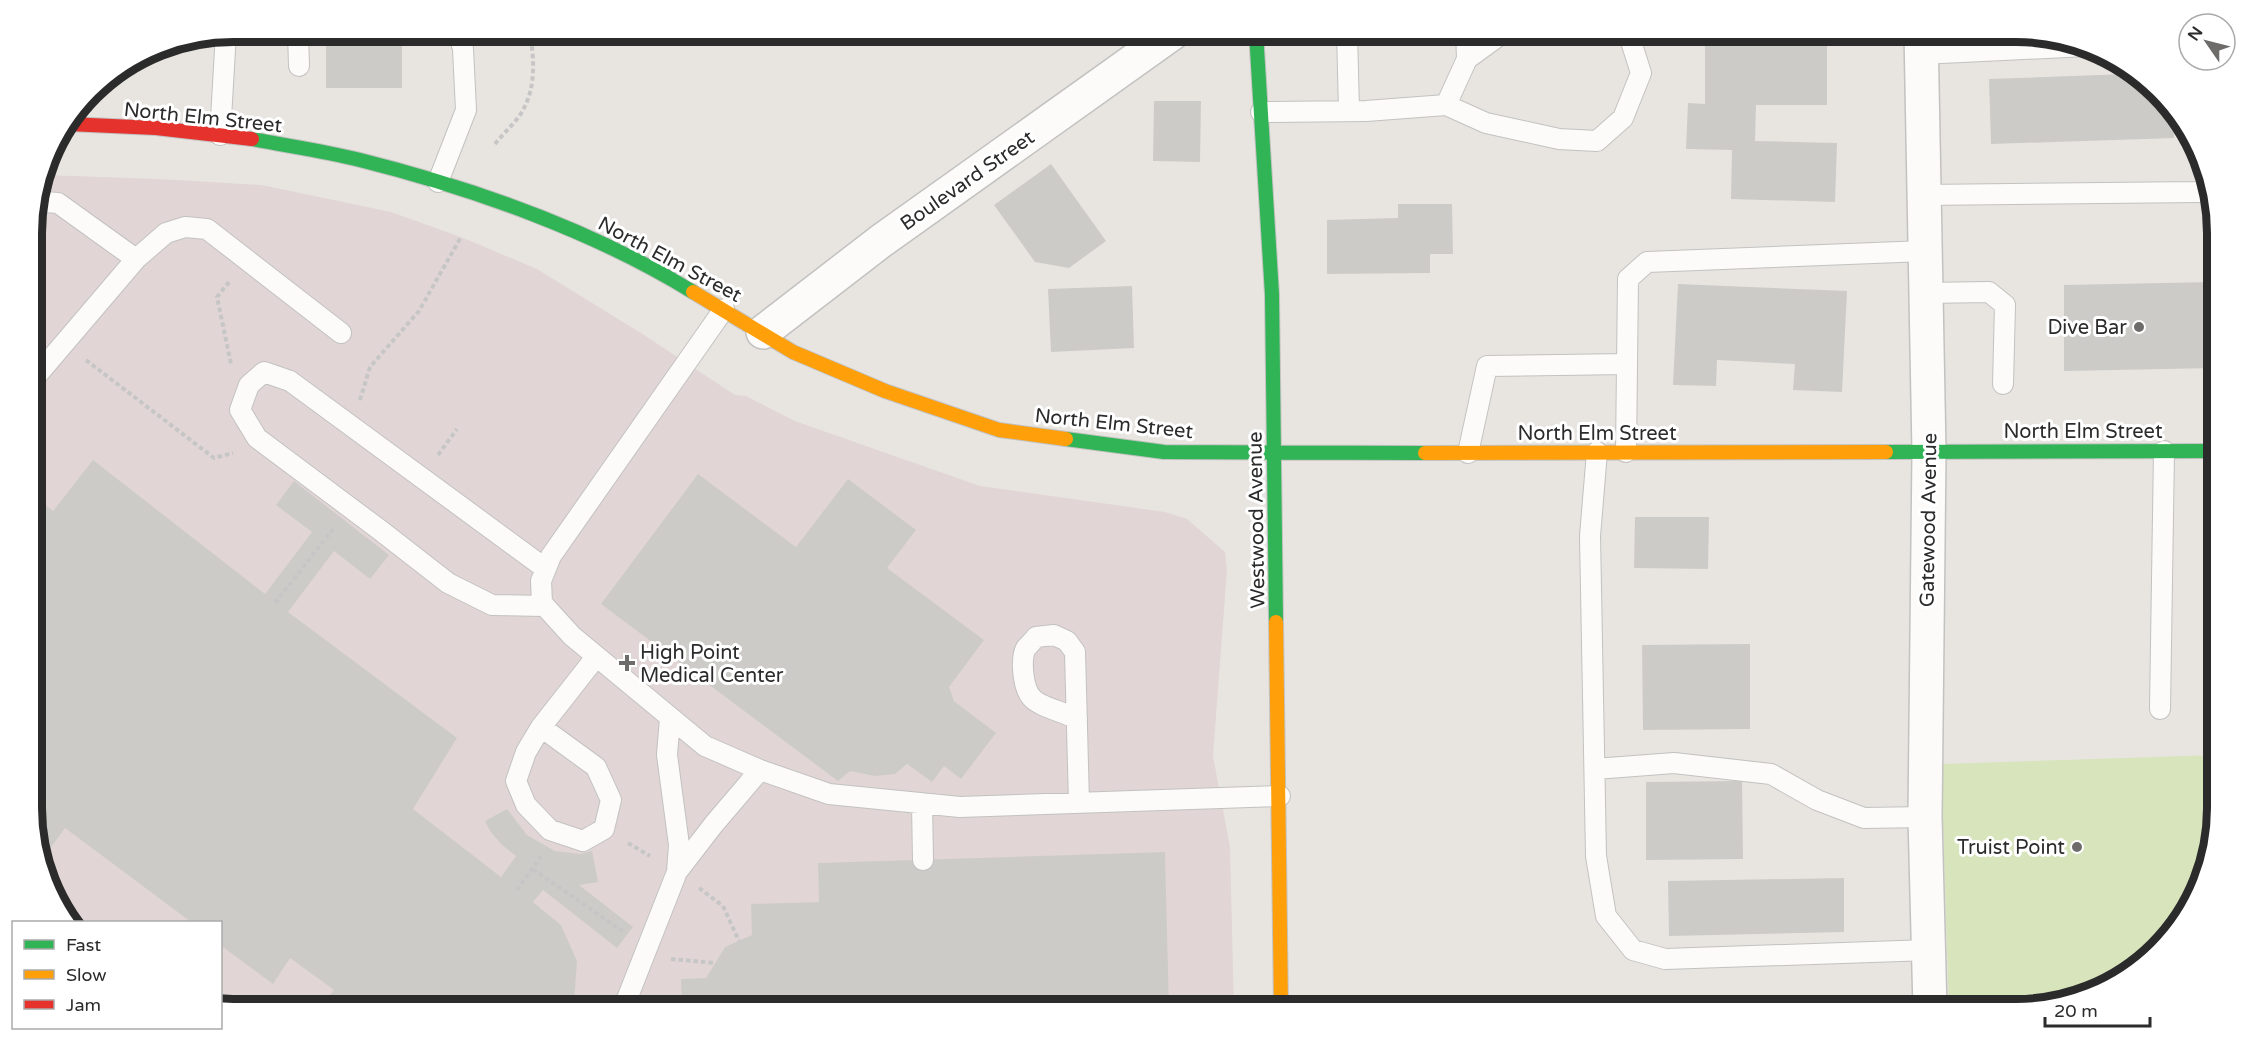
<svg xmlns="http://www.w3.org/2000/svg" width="2249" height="1041" font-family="'Varela Round',sans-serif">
  <rect width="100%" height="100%" fill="#e8e5e1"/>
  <path fill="#e1d6d5" d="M 44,175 L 159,179 L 262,185 L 391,212 L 461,237 L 537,269 L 641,333 L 735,395 L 746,396 L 795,421 L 980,486 L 1165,512 L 1187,519 L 1225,552 L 1227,570 L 1213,756 L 1230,847 L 1234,1009 L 233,1009 L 221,1007 L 220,922 L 70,922 L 33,834 L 32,220 Z"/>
  <path fill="#d7e4bc" d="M 2217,755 L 2217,808 L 2202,885 L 2168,940 L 2128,975 L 2028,1009 L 1949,1009 L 1941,764 Z"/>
  <path fill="#cdcbc8" d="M 326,32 L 402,32 L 402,88 L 326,88 Z
    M 1705,32 L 1827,32 L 1827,105 L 1756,105 L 1755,141 L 1837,143 L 1835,202 L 1731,199 L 1732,150 L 1686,149 L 1688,103 L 1705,104 Z
    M 1982,32 L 2016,32 L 2040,37 L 1983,40 Z
    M 2128,74 L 2173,108 L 2174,138 L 1991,144 L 1989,79 Z
    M 1154,101 L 1201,101 L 1200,162 L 1153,161 Z
    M 1051,164 L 1106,241 L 1069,268 L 1035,262 L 994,205 Z
    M 1398,204 L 1452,204 L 1453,254 L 1430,254 L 1430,273 L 1327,274 L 1327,220 L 1398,218 Z
    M 2214,282 L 2216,368 L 2064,371 L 2064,285 Z
    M 1678,284 L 1847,291 L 1842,392 L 1793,390 L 1795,364 L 1717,360 L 1716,386 L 1673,385 Z
    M 1132,286 L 1134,348 L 1051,352 L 1048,289 Z
    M 93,460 L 265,594 L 312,532 L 276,505 L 294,481 L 389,555 L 370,579 L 334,551 L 288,612 L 457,738 L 413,809 L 501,877 L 516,856 L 502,845 L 490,831 L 485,821 L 507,809 L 527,835 L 555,851 L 580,854 L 592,851 L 598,882 L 579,885 L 633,927 L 617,948 L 543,890 L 533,902 L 561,925 L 577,961 L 574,1003 L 569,1009 L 319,1009 L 334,990 L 290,958 L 273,984 L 220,945 L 220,922 L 191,922 L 65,828 L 43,858 L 33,834 L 33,495 L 53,511 Z
    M 698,474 L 796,547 L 848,479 L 916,530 L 887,568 L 984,640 L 949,687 L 954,701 L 996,733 L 961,779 L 944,766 L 932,782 L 907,764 L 895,774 L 875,776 L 850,771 L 838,781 L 601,604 Z
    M 1635,517 L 1709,517 L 1708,569 L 1634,568 Z
    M 1750,644 L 1750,729 L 1643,730 L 1642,645 Z
    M 1742,781 L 1743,859 L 1646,860 L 1646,782 Z
    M 1165,852 L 1169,1009 L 682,1009 L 681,979 L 706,978 L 725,947 L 752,935 L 751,904 L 819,902 L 818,863 Z
    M 1844,878 L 1844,932 L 1669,936 L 1668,881 Z"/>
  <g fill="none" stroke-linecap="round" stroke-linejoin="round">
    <g stroke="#c2c2c1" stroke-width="22">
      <path id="lane" d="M 298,32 L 299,66
        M 1347,32 L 1349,111
        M 1466,32 L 1467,59
        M 1921,54 L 2087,46
        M 1446,105 L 1467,59 L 1504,32
        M 1261,112 L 1366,111 L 1446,105 L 1486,123 L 1559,139 L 1597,141 L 1623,118 L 1641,73 L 1628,32
        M 220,135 L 226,33
        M 438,182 L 466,110 L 463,49 L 458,32
        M 1924,195 L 2199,192 L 2208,189
        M 35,207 L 45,202 L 58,203 L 136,259
        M 1926,293 L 1989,292 L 2005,305 L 2003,384
        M 724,309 L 551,556 L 541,581 L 542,603 L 572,636 L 705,746 L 760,770 L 829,794 L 960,807 L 1280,796
        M 32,381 L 136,259 L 166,233 L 185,227 L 207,229 L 341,333
        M 1597,452 L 1590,536 L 1596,856 L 1606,916 L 1633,950 L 1665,959 L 1929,950
        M 1626,452 L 1628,279 L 1647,262 L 1925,251
        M 1468,453 L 1487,366 L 1627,364
        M 545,606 L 492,605 L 448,583 L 380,530 L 257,438 L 240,410 L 249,385 L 264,372 L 290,381 L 546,569
        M 2160,709 L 2164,451
        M 670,718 L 667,755 L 679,845 L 677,872
        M 1077,719 C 1064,712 1041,707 1033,699 C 1023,690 1020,660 1026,648 C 1029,645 1033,641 1036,637 L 1054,635 L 1067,641 L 1075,652 L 1079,803
        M 541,727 L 596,767 L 611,800 L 604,829 L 583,841 L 550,830 L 526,805 L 516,781 L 526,752 L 541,727 L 596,657
        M 1595,769 L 1674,763 L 1771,774 L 1817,800 L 1864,818 L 1925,817
        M 922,803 L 923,860
        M 623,1009 L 677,872 L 714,824 L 760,770"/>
    </g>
    <g stroke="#c2c2c1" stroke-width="36">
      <path id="street" d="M 1921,32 L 1929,452 L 1925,817 L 1930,1009
        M 763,332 L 881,241 L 1174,32"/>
    </g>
    <g stroke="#c2c2c1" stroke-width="16">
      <path id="fast" d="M 1256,32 L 1272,295 L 1276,622
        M 252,139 C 288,146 325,151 360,160 C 472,188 594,231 693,292
        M 1066,439 L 1164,452 L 1425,453
        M 1886,452 L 2216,451"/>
    </g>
    <g stroke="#c2c2c1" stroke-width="16">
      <path id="slow" d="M 693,292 L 793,352 L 885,391 L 999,430 L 1066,439
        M 1425,453 L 1886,452
        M 1276,622 L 1281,1009"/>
    </g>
    <g stroke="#c2c2c1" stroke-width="16">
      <path id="jam" d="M 68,124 L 156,128 L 252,139"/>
    </g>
    <path stroke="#c6c6c6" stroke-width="4" stroke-dasharray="4.5 3" stroke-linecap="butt" d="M 495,144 C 503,134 513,125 520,115 C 537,89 534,60 530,32
      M 229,282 L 217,297 L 231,364
      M 86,360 L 214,458 L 233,453
      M 360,400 L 370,367 L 419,311 L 461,237
      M 438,455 L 457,429
      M 275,603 L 333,529
      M 628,843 L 650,856
      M 533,869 L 625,933
      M 699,888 L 723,906 L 739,941
      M 517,890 L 541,856
      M 671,959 L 715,963"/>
    <use href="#lane" stroke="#fcfbfa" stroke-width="20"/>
    <use href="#street" stroke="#fcfbfa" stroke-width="33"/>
    <use href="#fast" stroke="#30b455" stroke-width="14"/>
    <use href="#slow" stroke="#ff9f0a" stroke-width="14"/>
    <use href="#jam" stroke="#e5322d" stroke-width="14"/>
  </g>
  <g fill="#6d6c6b" stroke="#fff" stroke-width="2">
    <circle cx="2139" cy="327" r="6"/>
    <path d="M624 654h6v6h6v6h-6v6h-6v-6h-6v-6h6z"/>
    <circle cx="2077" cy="847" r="6"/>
  </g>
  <g text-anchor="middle" stroke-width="6" stroke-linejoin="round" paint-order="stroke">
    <g font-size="20" fill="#2b2b2b" stroke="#fff">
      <text transform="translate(203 117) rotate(6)" y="7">North Elm Street</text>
      <text transform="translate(967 180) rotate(-35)" y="7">Boulevard Street</text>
      <text transform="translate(670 259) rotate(28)" y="7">North Elm Street</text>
      <text transform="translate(1114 423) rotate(6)" y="7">North Elm Street</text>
      <text x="2083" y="438">North Elm Street</text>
      <text x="1597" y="440">North Elm Street</text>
      <text transform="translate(1256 520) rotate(-91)" y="7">Westwood Avenue</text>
      <text transform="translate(1928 520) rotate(-89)" y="7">Gatewood Avenue</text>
    </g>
    <g font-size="20" fill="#2b2b2b" stroke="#fff" text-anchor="end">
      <text x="2127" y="334">Dive Bar</text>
      <text x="640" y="659" text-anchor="start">High Point<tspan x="640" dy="23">Medical Center</tspan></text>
      <text x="2065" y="854">Truist Point</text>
    </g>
  </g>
  <path d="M0 0H2249V1041H0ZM233 42H2016A191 191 0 0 1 2207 233V808A191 191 0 0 1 2016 999H233A191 191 0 0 1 42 808V233A191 191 0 0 1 233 42Z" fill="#fff" fill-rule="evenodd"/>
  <path fill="none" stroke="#2b2b2b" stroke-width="8" d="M233 42H2016A191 191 0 0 1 2207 233V808A191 191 0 0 1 2016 999H233A191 191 0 0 1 42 808V233A191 191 0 0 1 233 42Z"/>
  <rect x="12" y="921" width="210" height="108" fill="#ffffff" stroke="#aaaaaa" stroke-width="1.5"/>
  <rect x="24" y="940" width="30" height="9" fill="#30b455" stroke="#aaaaaa" stroke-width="1.5"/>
  <text x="66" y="951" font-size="18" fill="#2b2b2b">Fast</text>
  <rect x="24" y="970" width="30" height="9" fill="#ff9f0a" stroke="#aaaaaa" stroke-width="1.5"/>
  <text x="66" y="981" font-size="18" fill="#2b2b2b">Slow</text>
  <rect x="24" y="1000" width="30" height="9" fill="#e5322d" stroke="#aaaaaa" stroke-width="1.5"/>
  <text x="66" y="1011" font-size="18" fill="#2b2b2b">Jam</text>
  <g transform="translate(2207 42) rotate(305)"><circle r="28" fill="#ffffff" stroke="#aaaaaa" stroke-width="1.5"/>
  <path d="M0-4.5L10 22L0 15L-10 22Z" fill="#6d6c6b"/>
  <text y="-9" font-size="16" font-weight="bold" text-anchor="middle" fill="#2b2b2b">N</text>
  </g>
  <path d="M2045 1017v9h105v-9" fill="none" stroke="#2b2b2b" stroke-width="3"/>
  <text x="2054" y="1017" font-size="18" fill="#2b2b2b" stroke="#ffffff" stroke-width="4.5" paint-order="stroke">20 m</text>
</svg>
